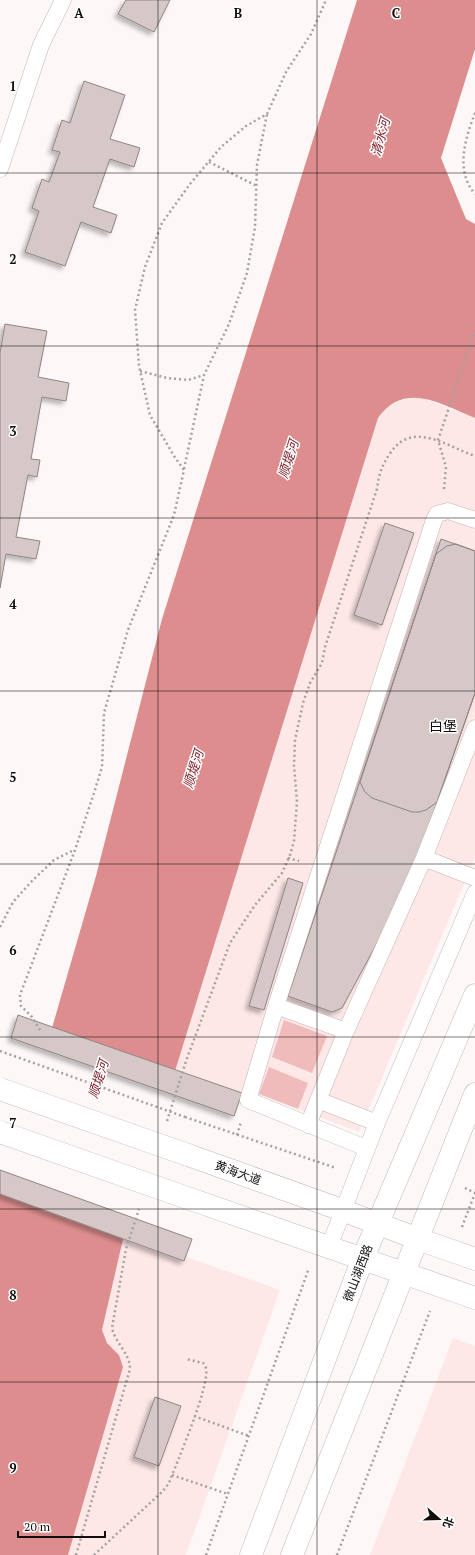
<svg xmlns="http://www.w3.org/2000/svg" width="475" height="1555" font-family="'PT Serif','Noto Sans SC',serif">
  <defs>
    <filter id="shadow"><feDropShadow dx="-3.5" dy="3.5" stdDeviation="2" flood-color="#0004"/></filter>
  </defs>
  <rect width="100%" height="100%" fill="#fdf8f7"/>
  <path fill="#fee7e7" d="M 420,397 L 475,418 L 475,858 L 359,1132 L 245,1089 L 242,1093 L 174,1069 L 378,418 L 385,409 L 398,402 L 407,398 Z
    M 124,1235 L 280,1290 L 186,1555 L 68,1555 L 123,1367 L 119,1355 L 107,1343 L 102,1330 Z
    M 453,1338 L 475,1346 L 475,1555 L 370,1555 Z"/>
  <path fill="#f0bcbb" d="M 284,1020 L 327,1036 L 312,1073 L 272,1057 Z
    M 269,1067 L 308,1083 L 298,1109 L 259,1094 Z"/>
  <path fill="#dd8d8d" d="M 357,0 L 475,0 L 475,49 L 441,158 L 466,219 L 475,224 L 475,418 C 442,405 405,380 378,418 L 124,1235 L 102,1330 L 107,1343 L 119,1355 L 123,1367 L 68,1555 L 0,1555 L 0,1180 L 52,1028 L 96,876 L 162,619 Z"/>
  <path fill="#fdf8f7" d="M 51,1027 L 176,1070 L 125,1239 L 0,1194 L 0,1174 Z"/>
  <path fill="#d5c8c7" stroke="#908484" filter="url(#shadow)" d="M 126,0 L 170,0 L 154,32 L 118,14 Z
    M 84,81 L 125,95 L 110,139 L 140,148 L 134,167 L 110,159 L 93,207 L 117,215 L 111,233 L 81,222 L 65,266 L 25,252 L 39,211 L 32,208 L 42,179 L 49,182 L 60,152 L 52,150 L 62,120 L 70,123 Z
    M 5,324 L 47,331 L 38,377 L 69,383 L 66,401 L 42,397 L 31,459 L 40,460 L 37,477 L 28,475 L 16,537 L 40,541 L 36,559 L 6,554 L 0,588 L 0,353 Z
    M 385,523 L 414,533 L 382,625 L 354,615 Z
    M 441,539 L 475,551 L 475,693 L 422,845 L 390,919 L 342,1008 L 332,1012 L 288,996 Z
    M 456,544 L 475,551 L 475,693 L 437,802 L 426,810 L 419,812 L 412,812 L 372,798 L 365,792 L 360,782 L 436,554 L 447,546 Z
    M 288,878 L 303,883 L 264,1010 L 249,1006 Z
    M 18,1015 L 242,1093 L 234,1116 L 11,1038 Z
    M 0,1170 L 192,1239 L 184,1261 L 0,1194 Z
    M 155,1397 L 181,1406 L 159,1466 L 134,1457 Z"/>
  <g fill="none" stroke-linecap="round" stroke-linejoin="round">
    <g stroke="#c3b5b5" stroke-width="17">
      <path id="service" d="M 0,169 L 41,45 L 63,0
        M 424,858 L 475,878
        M 276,1006 L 248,1100 L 366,1148
        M 346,1031 L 276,1006 L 434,520 L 437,514 L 448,511 L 475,520
        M 318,1100 L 377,1123
        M 308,1125 L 346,1031 L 424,858 L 475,728
        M 329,1247 L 377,1123 L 475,893"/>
    </g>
    <g stroke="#c3b5b5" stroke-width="23">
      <path id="tertiary" d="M 188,1155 L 342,1210 L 418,1239 L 475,1259
        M 176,1194 L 475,1298
        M 251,1555 L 363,1258 L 475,995
        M 292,1555 L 475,1094"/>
    </g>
    <path stroke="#a6a1a1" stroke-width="2.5" stroke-dasharray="2 3" stroke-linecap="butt" d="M 475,113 C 465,139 455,171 475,194
      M 209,162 L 257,186
      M 140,371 L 167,378 L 188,380 L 204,375
      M 184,469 L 204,375 L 229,324 L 247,273 L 255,227 L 257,165 L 267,114
      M 444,489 L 446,467 L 438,440 L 475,331
      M 288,858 L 299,861
      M 0,927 L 13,902 L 32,881 L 54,860 L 74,850
      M 40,1030 L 32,1017 L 21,1006 L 20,995 L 75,850 L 94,793 L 102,767 L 104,713 L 128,630 L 174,515 L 184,470 L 174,456 L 150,415 L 139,366 L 135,310 L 145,267 L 162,223 L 190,184 L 221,147 L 246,126 L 267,114 L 286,72 L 311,34 L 326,0
      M 185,1117 L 336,1168
      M 167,1121 L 186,1061 L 230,943 L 255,905 L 282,873 L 290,855 L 294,841 L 297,802 L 294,766 L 295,740 L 303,703 L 310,683 L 322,663 L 325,647 L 377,489 C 379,473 382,465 391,452 C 413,420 448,447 475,456
      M 237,1135 L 241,1122
      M 465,1188 L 475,1193
      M 462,1227 L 475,1193
      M 194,1416 L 249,1436
      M 172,1475 L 228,1494
      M 76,1555 L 130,1369 C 130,1353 115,1343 112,1328 L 126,1249 L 139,1209
      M 94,1555 L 163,1491 L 169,1483 C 177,1462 210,1386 206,1368 C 205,1366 204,1364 203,1363 L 186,1359
      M 206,1555 L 309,1268
      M 337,1555 L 430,1311"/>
    <use href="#service" stroke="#fff" stroke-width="16"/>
    <use href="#tertiary" stroke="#fff" stroke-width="22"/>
    <g stroke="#c3b5b5" stroke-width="23" stroke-linecap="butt">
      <path id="tertiary-bridge" d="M 0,1089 L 188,1155
        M 0,1132 L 176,1194"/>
    </g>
    <path stroke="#a6a1a1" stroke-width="2.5" stroke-dasharray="2 3" stroke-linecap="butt" d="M 0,1051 L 185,1117"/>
    <use href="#tertiary-bridge" stroke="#fff" stroke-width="22"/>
  </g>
  <path fill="none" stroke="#110d0d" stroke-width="1" stroke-opacity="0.55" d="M 158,0 L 158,1555M 317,0 L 317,1555M 0,173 L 475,173M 0,346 L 475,346M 0,518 L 475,518M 0,691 L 475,691M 0,864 L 475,864M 0,1037 L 475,1037M 0,1209 L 475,1209M 0,1382 L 475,1382"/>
  <g text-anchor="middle" stroke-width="3" stroke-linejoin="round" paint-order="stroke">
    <g font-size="12" fill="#110d0d" stroke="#fff">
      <text transform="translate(238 1173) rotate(20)" y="4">黄海大道</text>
      <text transform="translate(358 1273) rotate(-69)" y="4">微山湖西路</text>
    </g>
    <g font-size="13" font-style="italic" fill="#7e202a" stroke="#fff">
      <text transform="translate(380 137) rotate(-75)" y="5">清水河</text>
      <text transform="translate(288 459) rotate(-73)" y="5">顺堤河</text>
      <text transform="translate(193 769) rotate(-73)" y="5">顺堤河</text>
      <text transform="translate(98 1079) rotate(-73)" y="5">顺堤河</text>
    </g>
    <g font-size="14" fill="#110d0d" stroke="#fff">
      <text x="443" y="731">白堡</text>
    </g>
  </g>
  <g font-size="13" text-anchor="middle" font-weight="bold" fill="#110d0d" stroke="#fff" stroke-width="3" stroke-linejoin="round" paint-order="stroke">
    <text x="79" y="18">A</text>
    <text x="238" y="18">B</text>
    <text x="396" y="18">C</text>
    <text x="13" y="91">1</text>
    <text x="13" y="264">2</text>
    <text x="13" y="436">3</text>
    <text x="13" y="609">4</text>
    <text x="13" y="782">5</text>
    <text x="13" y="955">6</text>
    <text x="13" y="1128">7</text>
    <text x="13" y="1300">8</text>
    <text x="13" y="1473">9</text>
  </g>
  <g transform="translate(439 1519) rotate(110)" stroke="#ffffff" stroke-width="3" paint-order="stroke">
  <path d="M0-3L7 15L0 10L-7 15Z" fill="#110d0d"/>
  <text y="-6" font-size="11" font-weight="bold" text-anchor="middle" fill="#110d0d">北</text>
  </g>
  <path d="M18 1531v6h87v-6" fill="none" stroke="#110d0d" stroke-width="2"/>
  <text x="24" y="1531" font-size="12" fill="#110d0d" stroke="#ffffff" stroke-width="3" paint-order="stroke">20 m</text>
</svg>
